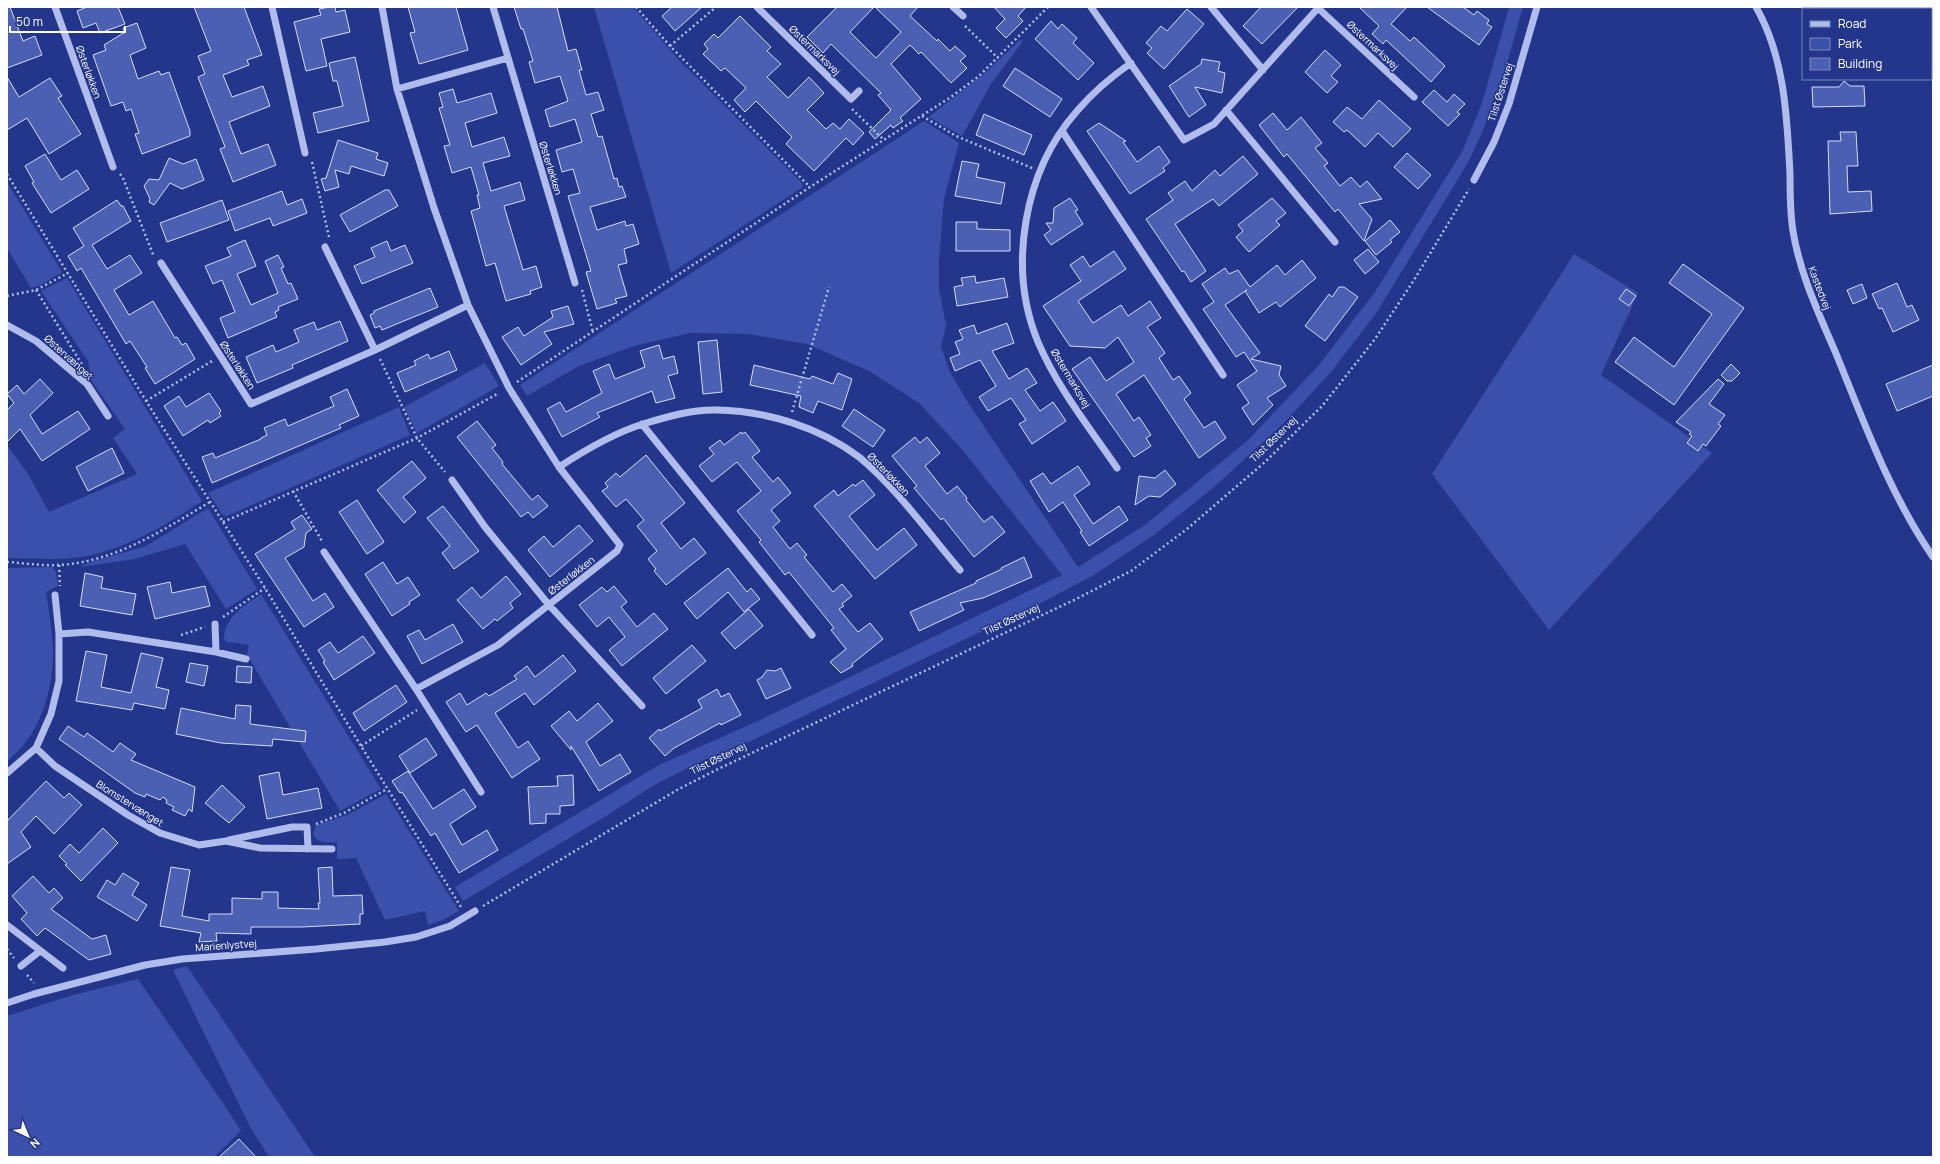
<svg xmlns="http://www.w3.org/2000/svg" width="1940" height="1164" viewBox="0 0 1940 1164" font-family="Manrope,sans-serif">
<rect width="100%" height="100%" fill="#23368b"/>
<path fill="#3a50aa" d="M594 7H633L678 59 802 183 803 187 671 273Z
M1509 7H1523L1507 63 1483 130 1469 161 1377 312 1331 372 1285 422 1213 488 1154 535 1094 575 1039 604 753 740 706 759 656 784 603 818 463 901 455 887 659 765 760 720 1062 575 960 447 919 403 869 371 807 344 748 334 690 333 634 346 579 366 527 396 520 385 924 121 959 143 944 199 939 261V289L946 325 941 347 950 372 967 401 1078 567 1145 525 1248 440 1319 365 1375 292 1463 150 1482 103Z
M1020 40 1023 41 991 84 962 136 929 117 987 71Z
M7 182 62 272 41 285 31 288 7 248Z
M1574 254 1638 293 1601 375 1712 453 1549 630 1432 474Z
M67 278 202 501C164 526 132 546 87 556 61 561 33 558 7 558V445L28 474 49 512 137 474 113 438 125 429 91 380 88 361 41 291Z
M485 363 499 386 417 433 404 407Z
M399 407 410 435 227 516 223 515 208 493Z
M208 508 257 589 226 609 185 544 135 559 80 567 88 563 146 546Z
M52 567 56 572 58 586 46 592C49 613 53 634 53 655 53 693 38 738 7 761V568Z
M261 594 381 789 340 811 247 655 249 645 227 642 224 639C225 615 244 607 261 594Z
M386 794 459 911 443 920 428 925 425 911 385 920 356 858 337 859V842C328 842 318 844 313 835L316 825 347 815Z
M187 966 315 1157H269L250 1127 173 970Z
M138 979 225 1106 241 1131 214 1157H7V1016L73 995Z"/>
<path fill="#4b60b2" stroke="#d5dcf8" d="M7 7H10L23 41 35 36 42 55 7 68Z
M87 7H118L125 24 100 33 96 23 83 28 77 11Z
M194 7H244L262 55 247 60 249 65 223 75 232 97 263 86 270 106 229 122 241 154 268 144 276 165 233 182 220 149 225 147 198 77 205 74 198 56 211 51Z
M330 7H335L336 12 345 10 350 32 321 39 327 66 306 71 294 22 321 15 319 9Z
M408 7H456L468 50 419 64 410 33 415 32Z
M514 7H557L568 51 576 49 582 70H579L586 95 598 92 604 110 591 114 598 137 602 136 614 179 617 178 619 187 622 186 626 197 590 207 597 230 625 221 626 226 633 224 639 244 624 249 627 263 618 265 627 296 615 299 617 303 597 309 586 272 591 271 568 196 580 193 573 169 562 172 556 150 582 142 575 119 550 127 545 110 568 101 560 76 535 83 529 62 533 61 523 29H521Z
M672 7H702L675 31 662 16Z
M837 7H874L850 32 876 58 901 32 875 7H918L910 16 937 41 938 39 950 51 955 46 966 56 960 61 967 68 951 83 921 52 919 54 910 45 891 64 921 99 900 118 903 121 893 128 891 125 875 139 869 132 891 110 878 95 881 93 831 44 823 53 807 37Z
M994 7H1026L1018 16 1023 21 1006 38 996 28 1005 19Z
M1261 7H1298L1262 44 1243 26Z
M1359 7H1407L1391 24 1410 41 1414 37 1445 66 1431 82 1386 40 1383 44 1372 34 1379 26Z
M1427 7H1463L1474 15 1477 11 1489 20 1487 24 1492 27 1479 45Z
M1187 9 1204 24 1164 69 1147 53 1152 48 1146 43 1161 26 1167 31Z
M740 16 771 47 767 51 781 64 767 77 788 98 809 77 824 93 807 110 826 129 833 123 840 129 849 119 864 133 853 145 846 138 814 171 786 144 792 137 756 101 745 112 734 100 746 88 725 68 721 71 703 54 708 49 704 44 714 34 718 38Z
M1051 21 1058 29 1062 24 1077 38 1073 43 1094 63 1078 80 1035 39Z
M137 23 146 48 130 55 138 79 159 71 161 75 169 72 190 131V136L142 154 135 134 139 133 131 109 126 111 123 102 111 106 93 55 106 50 104 45 125 32 123 28Z
M1325 50 1341 65 1331 76 1338 82 1327 93 1305 72Z
M355 57 369 121 318 133 313 113 343 106 337 81H333L329 63Z
M1202 59 1220 62 1218 71 1225 73 1222 93 1195 87 1206 105 1189 117 1169 86 1201 64Z
M1015 68 1062 99 1050 117 1003 86Z
M7 77 19 97 50 78 62 96 58 98 81 134 49 154 27 118 7 130Z
M1844 81 1850 86H1864L1865 106 1813 107 1812 87H1839Z
M453 89 457 103 491 93 497 113 465 123 472 147 504 137 510 156 483 163 491 191 520 182 525 200 504 206 523 270 536 266 542 287 530 291 531 294 506 301 495 263 486 266 471 211 480 208 477 195H479L471 167 452 173 444 146 450 145 439 108 443 107 439 93Z
M1434 90 1447 102 1454 94 1465 104 1457 112 1460 114 1448 126 1422 102Z
M1379 100 1411 129 1393 147 1378 133 1365 147 1347 130 1344 132 1333 122 1347 107 1362 119Z
M1273 113 1287 130 1301 117 1322 143 1315 148 1328 163 1324 166 1340 186 1351 177 1360 187 1367 181 1382 199 1359 204 1372 219 1364 241 1338 209 1335 212 1287 154 1284 157 1259 125Z
M984 114 1032 135 1024 155 976 135Z
M1099 123 1126 141 1123 142 1137 162 1159 146 1170 162 1163 168 1165 171 1130 194 1087 131Z
M1840 132H1856L1858 166H1847L1848 192 1871 191 1872 211 1830 214 1828 141H1841Z
M338 140 378 153 376 159 388 163 384 176 351 166 349 174 335 170 339 187 325 191 321 179 326 178Z
M1407 153 1431 175 1418 189 1394 167Z
M45 154 61 180 77 170 89 189 51 213 32 183 34 182 25 166Z
M1243 156 1258 174 1219 206 1213 199 1175 224 1206 271 1191 282 1184 271 1182 272 1146 219 1173 200 1168 193 1185 181 1192 191 1215 170 1220 176Z
M169 158 183 164 196 159 204 180 182 189 170 183 154 205 149 202 150 199 144 186 149 179 159 180Z
M962 161 979 164 976 177 1005 183 1001 204 955 196Z
M385 190H389L398 206 350 232 340 215Z
M282 191 287 205 302 199 307 213 273 226 270 218 235 231 228 211Z
M1070 198 1078 210 1075 211 1083 224 1051 245 1044 235 1051 230 1046 223H1053L1054 208Z
M1272 198 1286 213 1276 221 1280 225 1249 252 1236 237 1243 231 1238 225Z
M117 200 121 206H123L131 221 92 245 107 269 130 255 142 273 114 290 129 315 153 301 175 338 177 337 182 345 186 343 195 359 155 384 145 368 147 367 130 341 126 344 81 268 77 271 68 256 84 246 73 228Z
M222 200 229 220 167 242 160 223Z
M1390 220 1400 232 1390 240 1392 242 1376 255 1365 241Z
M956 222H977V229L1010 230V251H956Z
M245 240 256 266 237 274 251 305 278 293 265 261 278 255 284 267 281 268 288 284 291 283 298 299 278 307 279 310 275 312 277 317 228 338 220 318 235 312 222 280 213 284 205 266 231 256 227 248Z
M387 241 391 251 405 245 413 263 362 284 354 266 375 257 371 248Z
M1368 249 1379 262 1365 274 1354 260Z
M1114 251 1126 269 1078 301 1093 323 1121 305 1128 316 1150 301 1161 318 1147 327 1165 353 1159 358 1173 380 1179 376 1191 393 1184 399 1204 428 1215 421 1226 438 1199 458 1144 375 1116 394 1134 421 1139 417 1151 435 1146 438 1151 446 1134 457 1072 369 1090 357 1106 381 1134 362 1118 337 1105 348 1070 346 1043 306 1081 281 1070 265 1083 256 1090 267Z
M1302 260 1316 278 1280 307 1276 302 1259 313 1245 291 1247 290 1225 305 1260 353 1251 359 1281 366 1279 375 1286 386 1267 398 1273 405 1253 425 1242 408 1249 403 1237 385 1257 371 1244 352 1236 357 1203 309 1214 302 1202 284 1225 268 1229 274 1238 270 1250 287 1277 265 1285 275Z
M1683 264 1744 308 1674 405 1615 362 1634 337 1674 367 1712 314 1669 283Z
M975 276 976 283 1004 278 1008 297 957 306 954 287 963 285 961 278Z
M1897 283 1907 307 1912 305 1919 320 1893 332 1882 308 1879 309 1872 294Z
M1862 284 1867 298 1853 304 1847 290Z
M1339 287H1344L1358 297 1325 341 1305 326 1329 294 1332 297Z
M430 288 438 307 382 330 380 326 375 328 370 315 374 313V311Z
M1626 289 1636 296 1629 306 1619 299Z
M568 306 574 324 544 332 552 344 521 365 502 337 518 327 524 336 553 317 551 311Z
M340 321 348 341 292 365 293 368 257 383 246 357 273 345 276 352 299 342 294 330 314 322 317 330Z
M1007 323 1014 343 992 351 1009 379 1027 368 1037 383 1025 390 1040 411 1053 402 1066 421 1032 444 1019 424 1026 420 1011 398 988 411 979 397 996 386 980 360 955 371 950 358 960 354 955 342 963 339 959 330 974 325 977 334Z
M717 340 722 392 703 394 698 342Z
M659 345 663 359 674 356 678 373 668 376 675 398 656 403 652 391 597 413 600 417 562 437 547 409 560 402 566 412 602 393 593 371 609 364 615 379 645 367 640 351Z
M449 351 457 370 405 392 397 373 416 365 414 361 428 354 430 359Z
M1731 364 1740 373 1732 381H1727L1721 375Z
M754 365 810 379 812 376 833 384 838 373 852 379 842 410 818 401 813 413 799 407 801 396 750 385Z
M1933 365V396L1897 411 1886 384Z
M40 379 53 393 30 415 42 434 78 411 90 429 42 461 20 429 7 442V410L14 403 7 394 17 385 24 394Z
M1718 379 1724 384 1709 404 1725 415 1718 424 1721 426 1706 446 1703 444 1698 451 1687 443 1692 436 1689 434 1691 432 1676 422Z
M347 389 359 416 339 425 341 428 212 483 202 457 213 453 215 458 261 439V438L267 435 264 428 285 419 288 426 334 406 330 397Z
M209 393 221 411 219 413 221 416 210 423 208 420 183 436 164 406 179 396 186 407Z
M854 409 885 430 873 447 842 426Z
M477 421 496 445 492 448 503 462 502 464 532 500 538 495 548 506 533 518 528 512 521 517 457 437Z
M741 432 742 434 745 432 760 451 752 457 773 482 778 477 791 493 771 510 780 521 773 527 790 549 797 543 807 555 804 557 833 592 842 584 852 596 842 604 844 606 839 609 858 632 870 623 883 639 852 664 853 666 841 673 830 662 846 649 831 630 834 628 789 572 785 575 759 542 761 540 737 511 761 491 737 462 712 482 699 466 714 454 709 448 720 440 724 445Z
M915 437 920 443 927 437 940 453 925 466 947 494 957 486 967 498 966 500 984 522 992 516 1005 532 974 557 943 518 941 520 914 488 917 486 892 456Z
M112 448 124 473 88 491 76 467Z
M646 455 685 503 661 523 681 549 694 538 706 553 666 585 654 571 656 569 648 559 657 551 637 526 644 520 626 499 616 507 602 491 608 487 605 483 616 473 620 477Z
M412 461 426 478 403 497 416 512 404 523 377 490Z
M1078 466 1090 484 1074 495 1093 524 1119 506 1128 520 1089 546 1080 532 1082 531 1063 502 1049 512 1030 481 1043 473 1051 484Z
M1165 470 1176 484 1160 497 1149 496 1135 505 1139 476 1155 478Z
M863 480 875 495 849 516 877 550 904 528 917 545 875 579 814 506 834 490 838 496 853 484 855 486Z
M357 500 384 542 367 554 339 512Z
M443 506 479 551 454 569 442 553 450 546 427 518Z
M302 515 312 529 306 533 304 547 285 558 313 601 325 593 334 607 304 627 255 554 295 529 291 522Z
M579 525 593 541 550 577 528 550 544 536 553 547Z
M1024 557 1032 577 983 598 960 603 964 610 919 631 910 612 976 583V581L1002 569 1001 568Z
M383 562 397 584 408 577 420 595 409 602 410 604 392 616 365 574Z
M728 568 747 592 751 588 760 599 744 612 728 592 697 619 684 603Z
M85 573 103 577 101 588 136 594 132 615 80 606Z
M506 576 521 594 510 603 513 608 497 621 495 619 483 629 457 600 472 587 481 598Z
M170 582 172 593 205 586 210 606 155 619 147 587Z
M614 586 627 602 621 607 637 627 654 613 668 629 622 666 609 650 625 637 609 617 597 627 579 605 602 587 607 592Z
M749 609 763 626 735 649 721 633Z
M453 624 463 642 422 664 407 636 419 630 425 640Z
M363 636 375 653 334 680 323 662 325 661 318 650 330 642 338 653Z
M692 645 706 661 666 694 653 678Z
M86 651 107 655 101 687 131 693 141 653 163 658 156 687 169 690 165 709 134 703 132 710 76 701Z
M563 655 576 671 534 705 525 693 495 713 518 748 528 741 540 759 512 778 477 725 466 732 446 702 460 693 467 705 486 693 489 696 517 679 514 676 527 666 535 677Z
M190 663 208 666 204 686 186 682Z
M237 666 252 667 251 683 236 682Z
M781 668 791 688 766 699 757 680 762 677 767 670 775 671Z
M396 685 407 702 364 731 353 713Z
M717 689 721 697 729 693 741 715 721 725 720 723 674 748 665 756 649 738 659 729 660 731 702 708 698 700Z
M598 703 613 721 586 742 600 766 620 754 631 772 599 791 571 746V750L551 726 569 711 577 721Z
M236 705 251 706 250 724 306 731 305 742 273 739 272 746 221 743 176 734 181 708 235 719Z
M68 726 84 737 87 733 113 752 120 743 136 754 131 760 195 787 192 812 189 809 185 816 172 810 174 807 166 803 167 800 163 797 160 800 146 794 145 797 135 793 59 739Z
M426 738 437 755 410 773 399 756Z
M408 771 433 809 464 789 476 807 450 824 462 845 487 830 498 850 459 873 435 833 431 836 402 792 400 793 392 781Z
M279 772 283 795 318 788 322 808 267 819 259 776Z
M573 775 574 805 560 806V814H546V823L530 824 528 787 558 786 557 776Z
M46 781 64 798 69 793 82 805 54 834 36 816 21 832 31 847 7 864V821Z
M222 785 245 807 229 823 205 803Z
M103 828 118 843 81 881 65 865 67 864 59 856 70 844 79 853Z
M171 867 190 870 182 916 209 921V914H232V898L262 899V892H278V908L319 909 318 903H320L318 868 332 867 333 896 362 895 363 914H360V924L302 927H251V934L216 933 217 941 199 942 201 933 160 926Z
M123 873 139 883 132 895 147 905 137 921 97 897 107 880 115 885Z
M33 876 49 893 54 888 63 898 51 909 92 939 106 935 111 954 89 960 45 928 37 936 21 919 27 913 12 896Z
M239 1139 256 1157H219Z"/>
<g fill="none" stroke-linecap="round" stroke-linejoin="round">
<path stroke="#b0bceb" stroke-width="2.5" stroke-dasharray="2 3" stroke-linecap="butt" d="M636 7 670 46 810 187
M965 26 998 58
M670 46 716 7
M852 109 884 140
M922 116 956 136 1032 168
M312 162 329 237
M7 174 146 401 265 588 361 746 461 907
M120 174 123 178 154 257
M36 290 83 366
M582 290 593 332
M7 296 36 290 68 273
M380 359 417 438 445 472
M517 382 810 187 951 97 979 76 1048 7
M146 401 212 361
M792 412 829 287
M293 491 323 543
M223 522 417 438 499 393
M7 562C24 563 42 566 59 565 115 562 163 530 210 502
M59 565 60 586
M223 617 265 588
M181 635 205 627
M361 746 417 710
M316 824 344 813 387 789
M483 906 677 790 714 771 1074 600 1131 571 1187 529 1265 462 1323 405 1375 339 1414 280 1469 189
M7 949 14 958
M27 975 34 983"/>
<path stroke="#b0bceb" stroke-width="7" d="M55 7 113 167
M272 7 305 153
M382 7 397 89 434 208 468 305 509 388 559 467 620 545 617 551 498 645 416 689
M493 7 575 283
M757 7 851 99 859 91
M953 7 963 16
M1091 7 1184 140 1214 124 1319 7
M1211 7 1263 70
M1756 7C1785 58 1787 117 1790 174 1790 193 1790 213 1793 231 1800 275 1820 316 1837 356 1865 425 1891 496 1933 557
M1318 8 1414 97
M397 89 508 58
M1226 110 1335 242
M1062 131 1223 375
M1474 180 1494 142 1509 104 1537 7
M325 247 375 350
M161 263 251 404 375 350 468 305
M7 325 36 341 87 384 108 416
M642 424 812 635
M559 467C585 450 614 433 643 424 666 417 693 409 717 410 767 411 819 427 859 457 895 486 930 535 960 570
M1117 468C1089 427 1057 387 1038 342 1007 267 1024 171 1077 111 1093 92 1111 77 1131 63
M452 480 485 527 549 605 642 706
M324 552 416 689 481 792
M215 624 216 652
M59 634 88 632 216 652 246 659
M36 748 55 766 128 815 160 833 199 845 226 841 260 848 332 849
M7 773 36 748 51 714 59 681V634L55 595
M229 840 292 827H307L308 849
M7 925 63 968
M21 966 40 951
M7 1003 34 994 145 965 182 959 316 949 385 942 416 937 450 926 475 911"/>
</g>
<g text-anchor="middle" stroke-width="3" stroke-linejoin="round" paint-order="stroke">
<g font-size="10" fill="#fff" stroke="#23368b">
<text transform="translate(1373 45) rotate(43)" y="4">Østermarksvej</text>
<text transform="translate(815 50) rotate(44)" y="4">Østermarksvej</text>
<text transform="translate(89 72) rotate(70)" y="4">Østerløkken</text>
<text transform="translate(1500 92) rotate(-72)" y="4">Tilst Østervej</text>
<text transform="translate(551 168) rotate(73)" y="4">Østerløkken</text>
<text transform="translate(1820 288) rotate(69)" y="4">Kastedvej</text>
<text transform="translate(69 357) rotate(42)" y="4">Østervænget</text>
<text transform="translate(238 365) rotate(57)" y="4">Østerløkken</text>
<text transform="translate(1071 378) rotate(59)" y="4">Østermarksvej</text>
<text transform="translate(1273 439) rotate(-44)" y="4">Tilst Østervej</text>
<text transform="translate(889 474) rotate(46)" y="4">Østerløkken</text>
<text transform="translate(571 575) rotate(-38)" y="4">Østerløkken</text>
<text transform="translate(1011 619) rotate(-25)" y="4">Tilst Østervej</text>
<text transform="translate(718 758) rotate(-26)" y="4">Tilst Østervej</text>
<text transform="translate(130 803) rotate(32)" y="4">Blomstervænget</text>
<text transform="translate(226 945) rotate(-4)" y="4">Marienlystvej</text>
</g>
</g>
<rect width="1940" height="1164" fill="none" stroke="#ffffff" stroke-width="16"/>
<rect x="1802" y="8" width="130" height="72" fill="#23368b" stroke="#7b86b9"/>
<rect x="1810" y="21" width="20" height="6" fill="#b0bceb" stroke="#7b86b9"/>
<text x="1838" y="28" font-size="12" fill="#ffffff">Road</text>
<rect x="1810" y="38" width="20" height="12" fill="#3a50aa" stroke="#7b86b9"/>
<text x="1838" y="48" font-size="12" fill="#ffffff">Park</text>
<rect x="1810" y="58" width="20" height="12" fill="#4b60b2" stroke="#7b86b9"/>
<text x="1838" y="68" font-size="12" fill="#ffffff">Building</text>
<g transform="translate(28 1136) rotate(136)" stroke="#23368b" stroke-width="3" paint-order="stroke">
<path d="M0-3L7 15L0 10L-7 15Z" fill="#ffffff"/>
<text y="-6" font-size="11" font-weight="bold" text-anchor="middle" fill="#ffffff">N</text>
</g>
<path d="M10 26v6h115v-6" fill="none" stroke="#ffffff" stroke-width="2"/>
<text x="16" y="26" font-size="12" fill="#ffffff" stroke="#23368b" stroke-width="3" paint-order="stroke">50 m</text>
</svg>
